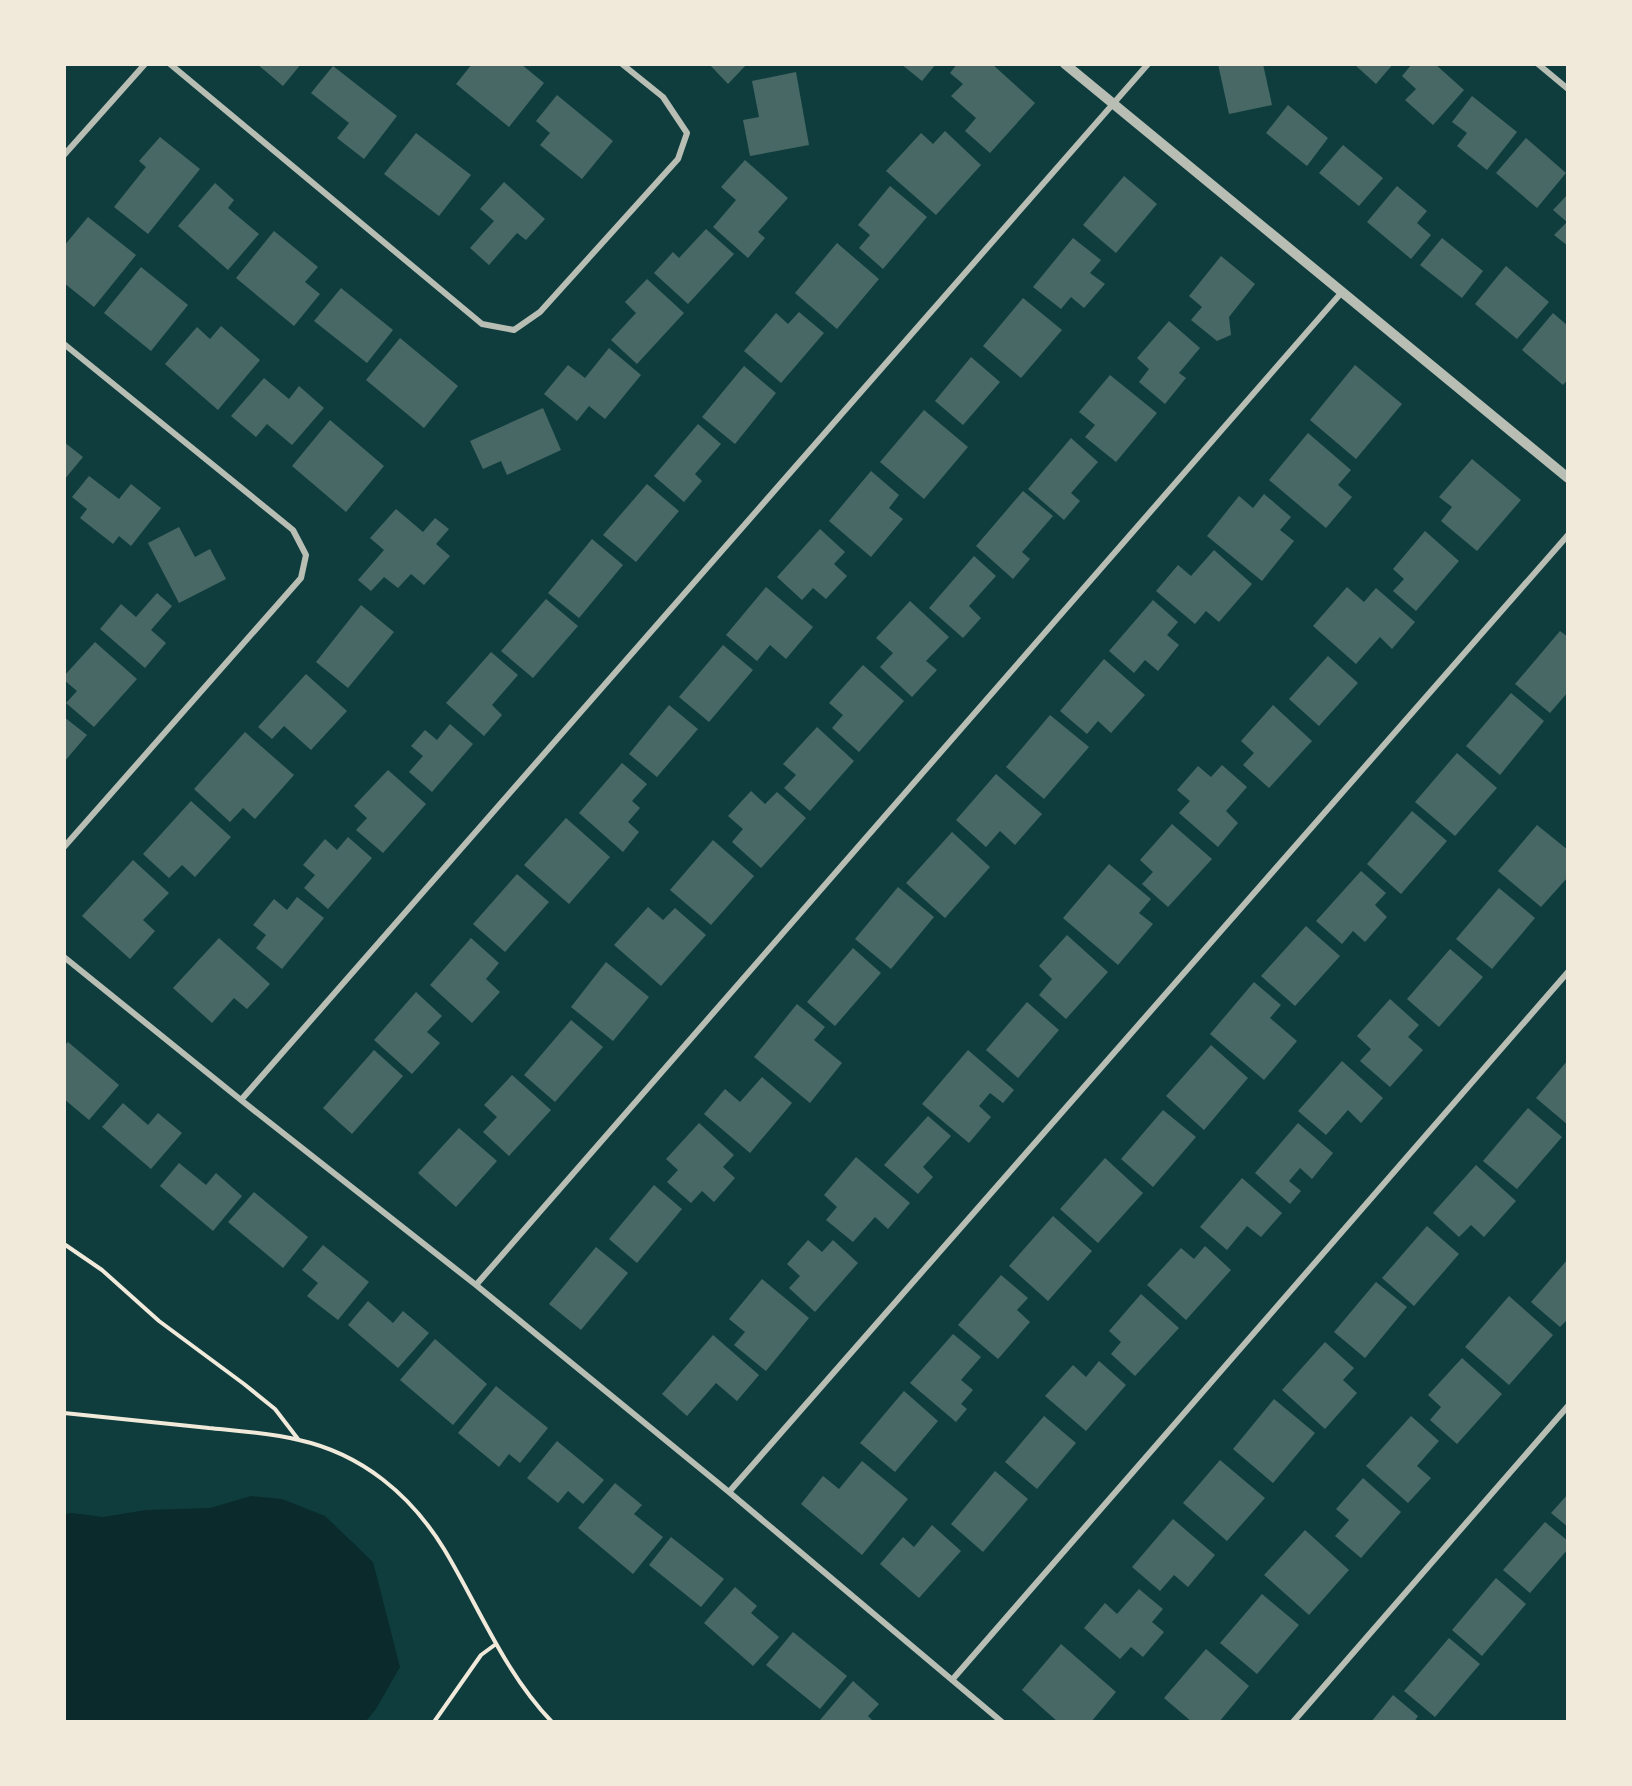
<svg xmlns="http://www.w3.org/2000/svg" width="1632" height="1786" viewBox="0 0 1632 1786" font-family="'PT Sans',sans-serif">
<rect width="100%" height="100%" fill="#0f3d3e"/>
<path fill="#0a2a2b" d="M251 1496 282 1499 325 1516 373 1562 400 1667 376 1709 366 1721H65V1514L72 1513 103 1517 146 1510 210 1508Z"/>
<path fill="#486865" d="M257 64H301L283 86Z
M472 64H521L544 83 509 127 456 84Z
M709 64H747L728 84Z
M901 64H936L922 81Z
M957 64H992L1035 103 990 153 965 131 976 118 951 96 963 84 950 73Z
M1218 64H1263L1272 105 1229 114Z
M1354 64H1393L1376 84Z
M1412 64H1435L1464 90 1433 125 1405 100 1416 89 1402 76Z
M333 66 397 116 364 159 337 138 349 123 311 93Z
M796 72 809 145 750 156 743 120 759 117 752 81Z
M557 95 613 141 582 179 540 145 550 133 536 121Z
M1472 96 1517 132 1487 170 1457 146 1467 133 1452 122Z
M1288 105 1328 138 1307 166 1266 133Z
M945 131 981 165 936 215 886 171 921 133 933 144Z
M416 133 471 175 439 216 384 174Z
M160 137 200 169 148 234 114 207 146 167 139 161Z
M1526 138 1566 173 1537 208 1496 173Z
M1343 145 1383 178 1359 206 1319 173Z
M745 160 788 198 758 232 765 238 748 258 713 227 736 200 721 187Z
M1124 176 1157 204 1116 253 1083 225Z
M504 182 545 219 526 240 517 233 489 265 470 248 494 221 480 209Z
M215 183 234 200 228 208 259 234 228 270 178 226Z
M890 186 927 217 883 269 859 248 870 235 858 225Z
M1397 186 1427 211 1417 223 1431 235 1411 259 1367 222Z
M1568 194V246L1554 235 1567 222 1553 210Z
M88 217 136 255 94 307 64 283V246Z
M706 229 734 254 688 304 654 273 673 252 679 258Z
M274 231 318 267 305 282 320 294 294 326 236 278Z
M1073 238 1101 260 1090 273 1105 284 1084 308 1071 297 1061 309 1033 287Z
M1442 238 1483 271 1462 298 1420 265Z
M837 243 879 279 837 329 795 293Z
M1221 256 1255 284 1229 317 1231 335 1217 341 1191 320 1202 307 1189 296Z
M1506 266 1549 302 1517 339 1475 304Z
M141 267 188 305 151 351 104 313Z
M647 279 684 313 637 364 611 340 636 313 625 302Z
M341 288 393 330 367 363 314 321Z
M1023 298 1062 330 1021 378 983 346Z
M799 312 824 333 781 383 744 351 776 313 788 324Z
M1553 313 1568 326V379L1563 385 1522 350Z
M1169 321 1200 348 1179 373 1186 378 1165 404 1139 382 1149 369 1137 358Z
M221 326 260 360 218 410 165 364 197 327 210 339Z
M400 338 458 386 424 428 366 380Z
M609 348 641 375 605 419 589 406 577 421 544 394 568 365 585 378Z
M971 357 1000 382 963 425 935 401Z
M1355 365 1402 404 1356 459 1310 420Z
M744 366 776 393 735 444 702 417Z
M1110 375 1157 413 1116 462 1085 437 1095 425 1079 412Z
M264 378 289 399 299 386 324 408 292 445 267 424 256 437 231 416Z
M543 408 561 450 507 475 501 461 483 469 470 441Z
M924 410 968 447 924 499 880 462Z
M330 420 384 466 346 512 292 466Z
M698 424 721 444 695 474 702 481 684 502 654 476Z
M1308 433 1351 470 1338 485 1352 497 1326 528 1269 480Z
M1071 438 1098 462 1071 493 1080 501 1064 520 1028 489Z
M64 442 83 457 64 480Z
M1472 459 1521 500 1477 551 1441 521 1452 507 1439 497Z
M871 471 899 495 889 508 903 519 871 557 829 521Z
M89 476 119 499 131 484 161 508 131 546 119 536 113 544 80 518 87 509 72 497Z
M647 484 679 511 636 562 603 535Z
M1023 491 1053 516 1022 552 1030 559 1013 579 976 546Z
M1264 494 1291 517 1280 530 1294 541 1262 581 1207 536 1239 496 1253 508Z
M396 509 423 532 435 518 449 529 436 544 450 556 424 585 411 574 398 588 384 577 371 591 358 580 384 550 370 538Z
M179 527 195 557 210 549 226 579 179 603 148 543Z
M820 529 845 552 834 564 847 576 826 599 813 588 802 600 777 577Z
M1425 531 1459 561 1416 611 1393 591 1404 579 1393 569Z
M592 539 623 565 579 618 548 593Z
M1214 550 1252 584 1219 622 1206 611 1195 624 1156 591 1178 565 1191 576Z
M974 556 996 576 969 606 981 618 963 638 929 608Z
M766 587 813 627 786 659 770 645 757 661 726 635Z
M1347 587 1364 602 1376 588 1415 622 1392 649 1380 637 1356 664 1313 626Z
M157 593 172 606 151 630 166 643 145 668 100 629 121 604 136 617Z
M546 599 578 626 533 678 501 651Z
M1153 600 1178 622 1167 635 1179 645 1158 671 1145 660 1134 673 1109 651Z
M910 601 949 637 926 661 937 670 912 697 880 667 893 653 876 638Z
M361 605 394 632 348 688 316 662Z
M1560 631 1568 637V692L1550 713 1515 684Z
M95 642 137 679 94 727 66 703 77 691 64 680V676Z
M723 645 753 670 709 722 679 697Z
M491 652 518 675 492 705 502 715 484 736 446 703Z
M1328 656 1358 683 1319 726 1289 699Z
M1104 659 1145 695 1111 733 1098 721 1087 734 1060 711Z
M863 665 904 701 859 752 832 728 843 715 829 703Z
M306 674 347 711 311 750 284 726 272 739 258 727Z
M1511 693 1544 721 1500 775 1466 746Z
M669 705 698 729 657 777 629 754Z
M1273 705 1312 741 1269 788 1243 765 1254 753 1241 741Z
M1050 715 1089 747 1044 799 1006 767Z
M64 717 87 735 64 762Z
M450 724 473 744 432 792 409 772 423 756 411 746 425 730 437 740Z
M817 727 854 761 810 811 784 788 796 775 783 764Z
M245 732 294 775 255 819 243 808 230 822 194 789Z
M1457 753 1497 788 1455 836 1415 802Z
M622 763 647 784 632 801 640 808 628 822 639 832 623 852 579 813Z
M1222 765 1247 787 1226 811 1238 823 1218 847 1179 813 1190 801 1177 790 1198 766 1211 777Z
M388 770 426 804 383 853 356 830 367 818 354 806Z
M996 774 1042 814 1015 845 1000 831 986 847 956 820Z
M751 791 765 804 777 792 806 818 761 868 732 842 743 829 728 816Z
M191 801 231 837 195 877 182 865 169 878 143 854Z
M1412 811 1447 841 1401 894 1367 864Z
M566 818 610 857 569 904 524 865Z
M1172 824 1212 859 1168 907 1142 884 1153 872 1140 860Z
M1537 825 1568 850V877L1541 907 1498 871Z
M952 832 990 867 945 918 906 883Z
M348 837 372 858 328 909 304 888 315 875 303 865 325 839 337 850Z
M713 840 754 876 711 925 670 890Z
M133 860 169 893 143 920 155 931 130 959 82 916Z
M1109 864 1151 899 1139 913 1153 924 1118 965 1063 918Z
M1361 871 1386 893 1375 905 1387 917 1365 942 1353 931 1342 944 1316 921Z
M517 874 549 902 505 952 473 924Z
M898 887 934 917 891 969 855 939Z
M1499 888 1535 918 1492 969 1456 939Z
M297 897 324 918 282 969 256 948 266 935 253 925 274 899 287 910Z
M648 907 663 920 675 908 706 935 661 986 614 945Z
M1306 926 1340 956 1295 1006 1261 976Z
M1067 935 1108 972 1066 1019 1039 995 1052 979 1039 966Z
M219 938 270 984 247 1009 234 998 212 1023 173 988Z
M471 938 499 963 486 979 500 992 472 1023 430 985Z
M853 948 881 973 835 1026 807 1002Z
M1450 949 1483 977 1439 1027 1407 999Z
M606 962 649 997 613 1041 571 1007Z
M1254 982 1281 1005 1270 1018 1297 1041 1264 1080 1210 1034Z
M416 992 442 1016 427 1032 440 1043 412 1074 374 1040Z
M1390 999 1419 1025 1408 1037 1423 1050 1390 1087 1360 1061 1371 1049 1357 1036Z
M1027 1002 1059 1030 1018 1078 986 1050Z
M797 1004 825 1027 814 1040 842 1063 810 1103 754 1057Z
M571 1020 603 1047 555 1102 524 1075Z
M68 1042 119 1085 89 1120 64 1099V1046Z
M1211 1045 1248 1078 1204 1130 1166 1096Z
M374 1050 403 1076 352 1134 323 1108Z
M968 1050 1014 1090 1003 1103 990 1093 979 1106 991 1117 969 1143 922 1104Z
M1568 1060V1125L1536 1098Z
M1342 1061 1383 1098 1361 1123 1348 1110 1326 1135 1298 1111Z
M512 1075 551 1110 509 1156 483 1132 497 1117 484 1105Z
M762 1077 792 1103 750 1153 704 1114 725 1089 740 1102Z
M123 1103 148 1125 158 1113 182 1133 151 1169 102 1127Z
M1528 1108 1562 1137 1517 1189 1483 1161Z
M1163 1110 1196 1137 1153 1187 1121 1159Z
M928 1116 951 1136 923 1167 933 1177 918 1194 884 1165Z
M699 1123 734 1155 723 1167 735 1178 714 1202 702 1191 691 1203 667 1182 678 1170 666 1159Z
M1298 1123 1333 1153 1312 1179 1300 1168 1289 1181 1301 1191 1290 1204 1255 1173Z
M459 1128 497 1161 456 1207 418 1173Z
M856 1157 910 1203 888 1229 875 1217 853 1242 826 1220 837 1207 824 1195Z
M1105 1158 1143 1193 1098 1243 1060 1209Z
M179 1163 206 1185 216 1173 242 1196 213 1231 160 1186Z
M1476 1165 1516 1201 1484 1237 1471 1225 1459 1237 1433 1213Z
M1242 1178 1282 1213 1261 1237 1247 1226 1227 1250 1200 1227Z
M654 1185 682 1209 637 1263 609 1239Z
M254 1192 308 1237 283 1268 228 1222Z
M1053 1216 1092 1251 1048 1301 1009 1266Z
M1427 1226 1459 1254 1414 1306 1382 1278Z
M808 1240 822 1252 833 1240 858 1263 815 1312 789 1288 800 1276 787 1264Z
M323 1245 369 1282 338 1320 307 1296 318 1283 302 1270Z
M1205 1246 1231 1270 1186 1320 1147 1285 1181 1248 1194 1259Z
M596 1247 628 1273 581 1330 549 1304Z
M1568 1259V1319L1560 1327 1531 1302Z
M1001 1275 1028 1298 1017 1310 1030 1322 998 1359 958 1325Z
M762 1279 809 1318 766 1371 734 1345 745 1332 729 1319Z
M1376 1282 1407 1307 1365 1358 1334 1332Z
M1141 1294 1179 1328 1135 1376 1111 1354 1121 1342 1109 1331Z
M1509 1296 1553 1335 1509 1385 1465 1347Z
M368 1301 393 1323 403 1311 429 1333 398 1368 348 1325Z
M953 1334 981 1357 961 1380 973 1390 961 1404 967 1409 956 1422 910 1383Z
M713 1335 759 1375 737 1401 716 1383 687 1416 662 1394Z
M435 1339 487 1384 453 1425 400 1380Z
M1325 1342 1354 1368 1343 1380 1357 1393 1325 1429 1282 1390Z
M1462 1358 1502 1394 1457 1444 1430 1420 1441 1407 1428 1395Z
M1099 1361 1126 1385 1086 1431 1045 1396 1073 1365 1086 1377Z
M496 1386 548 1428 520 1463 509 1454 499 1467 458 1433Z
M904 1391 938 1421 895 1472 860 1443Z
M1274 1399 1315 1433 1273 1483 1233 1449Z
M1044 1416 1076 1443 1037 1489 1005 1462Z
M1411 1416 1439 1441 1417 1466 1431 1478 1408 1503 1366 1466Z
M557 1441 604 1480 583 1504 568 1491 558 1503 527 1478Z
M1220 1460 1265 1498 1227 1541 1183 1503Z
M862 1461 908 1499 862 1555 801 1504 823 1476 839 1489Z
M995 1471 1028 1499 983 1552 951 1524Z
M1363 1478 1401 1512 1361 1558 1335 1536 1349 1520 1336 1509Z
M615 1483 642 1505 634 1514 663 1537 633 1574 578 1528Z
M1568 1494V1527L1551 1513Z
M1173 1519 1215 1555 1188 1587 1174 1575 1160 1591 1132 1567Z
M1545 1522 1568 1541V1549L1530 1593 1503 1570Z
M932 1525 961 1551 919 1598 880 1564 903 1537 914 1547Z
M1305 1530 1349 1570 1309 1615 1264 1575Z
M671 1537 724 1579 701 1607 649 1565Z
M1496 1578 1526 1604 1482 1656 1452 1630Z
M735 1587 757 1606 751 1613 779 1637 753 1666 704 1623Z
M1139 1589 1163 1609 1152 1622 1164 1632 1143 1657 1131 1647 1120 1659 1084 1628 1105 1603 1117 1614Z
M1262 1594 1299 1625 1257 1674 1220 1643Z
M793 1632 847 1676 820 1709 766 1665Z
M1449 1638 1480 1664 1435 1717 1404 1691Z
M1061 1644 1116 1692 1091 1722H1058L1022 1690Z
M1206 1649 1249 1686 1219 1722H1192L1164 1698Z
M853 1681 879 1704 868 1716 874 1722H822L820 1720Z
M1393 1695 1418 1716 1414 1722H1371Z"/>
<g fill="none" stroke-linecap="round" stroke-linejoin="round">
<path stroke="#f1e9da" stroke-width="4" d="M64 1244 102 1270 159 1321 244 1384 275 1409 298 1439
M64 1413C113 1418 161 1423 209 1428 239 1431 270 1433 299 1440 362 1454 411 1495 444 1549 479 1607 504 1672 552 1722
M434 1722 481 1655 496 1644"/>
<path stroke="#b8beb3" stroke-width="6" d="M170 64 482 324 514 330 540 312 678 159 687 133 663 97 622 64
M1538 64 1568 89
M64 155 145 64
M64 344 293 530 306 555 301 578 64 847
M64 957 241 1100 476 1285 729 1492 1002 1722
M241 1100 1148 64
M476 1285 1342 292
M729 1492 1568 535
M952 1680 1568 972
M1293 1722 1568 1406"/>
<path stroke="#b8beb3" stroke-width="10" d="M1065 64 1568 478"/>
</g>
<rect width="1632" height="1786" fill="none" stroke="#f1e9da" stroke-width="132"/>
</svg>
